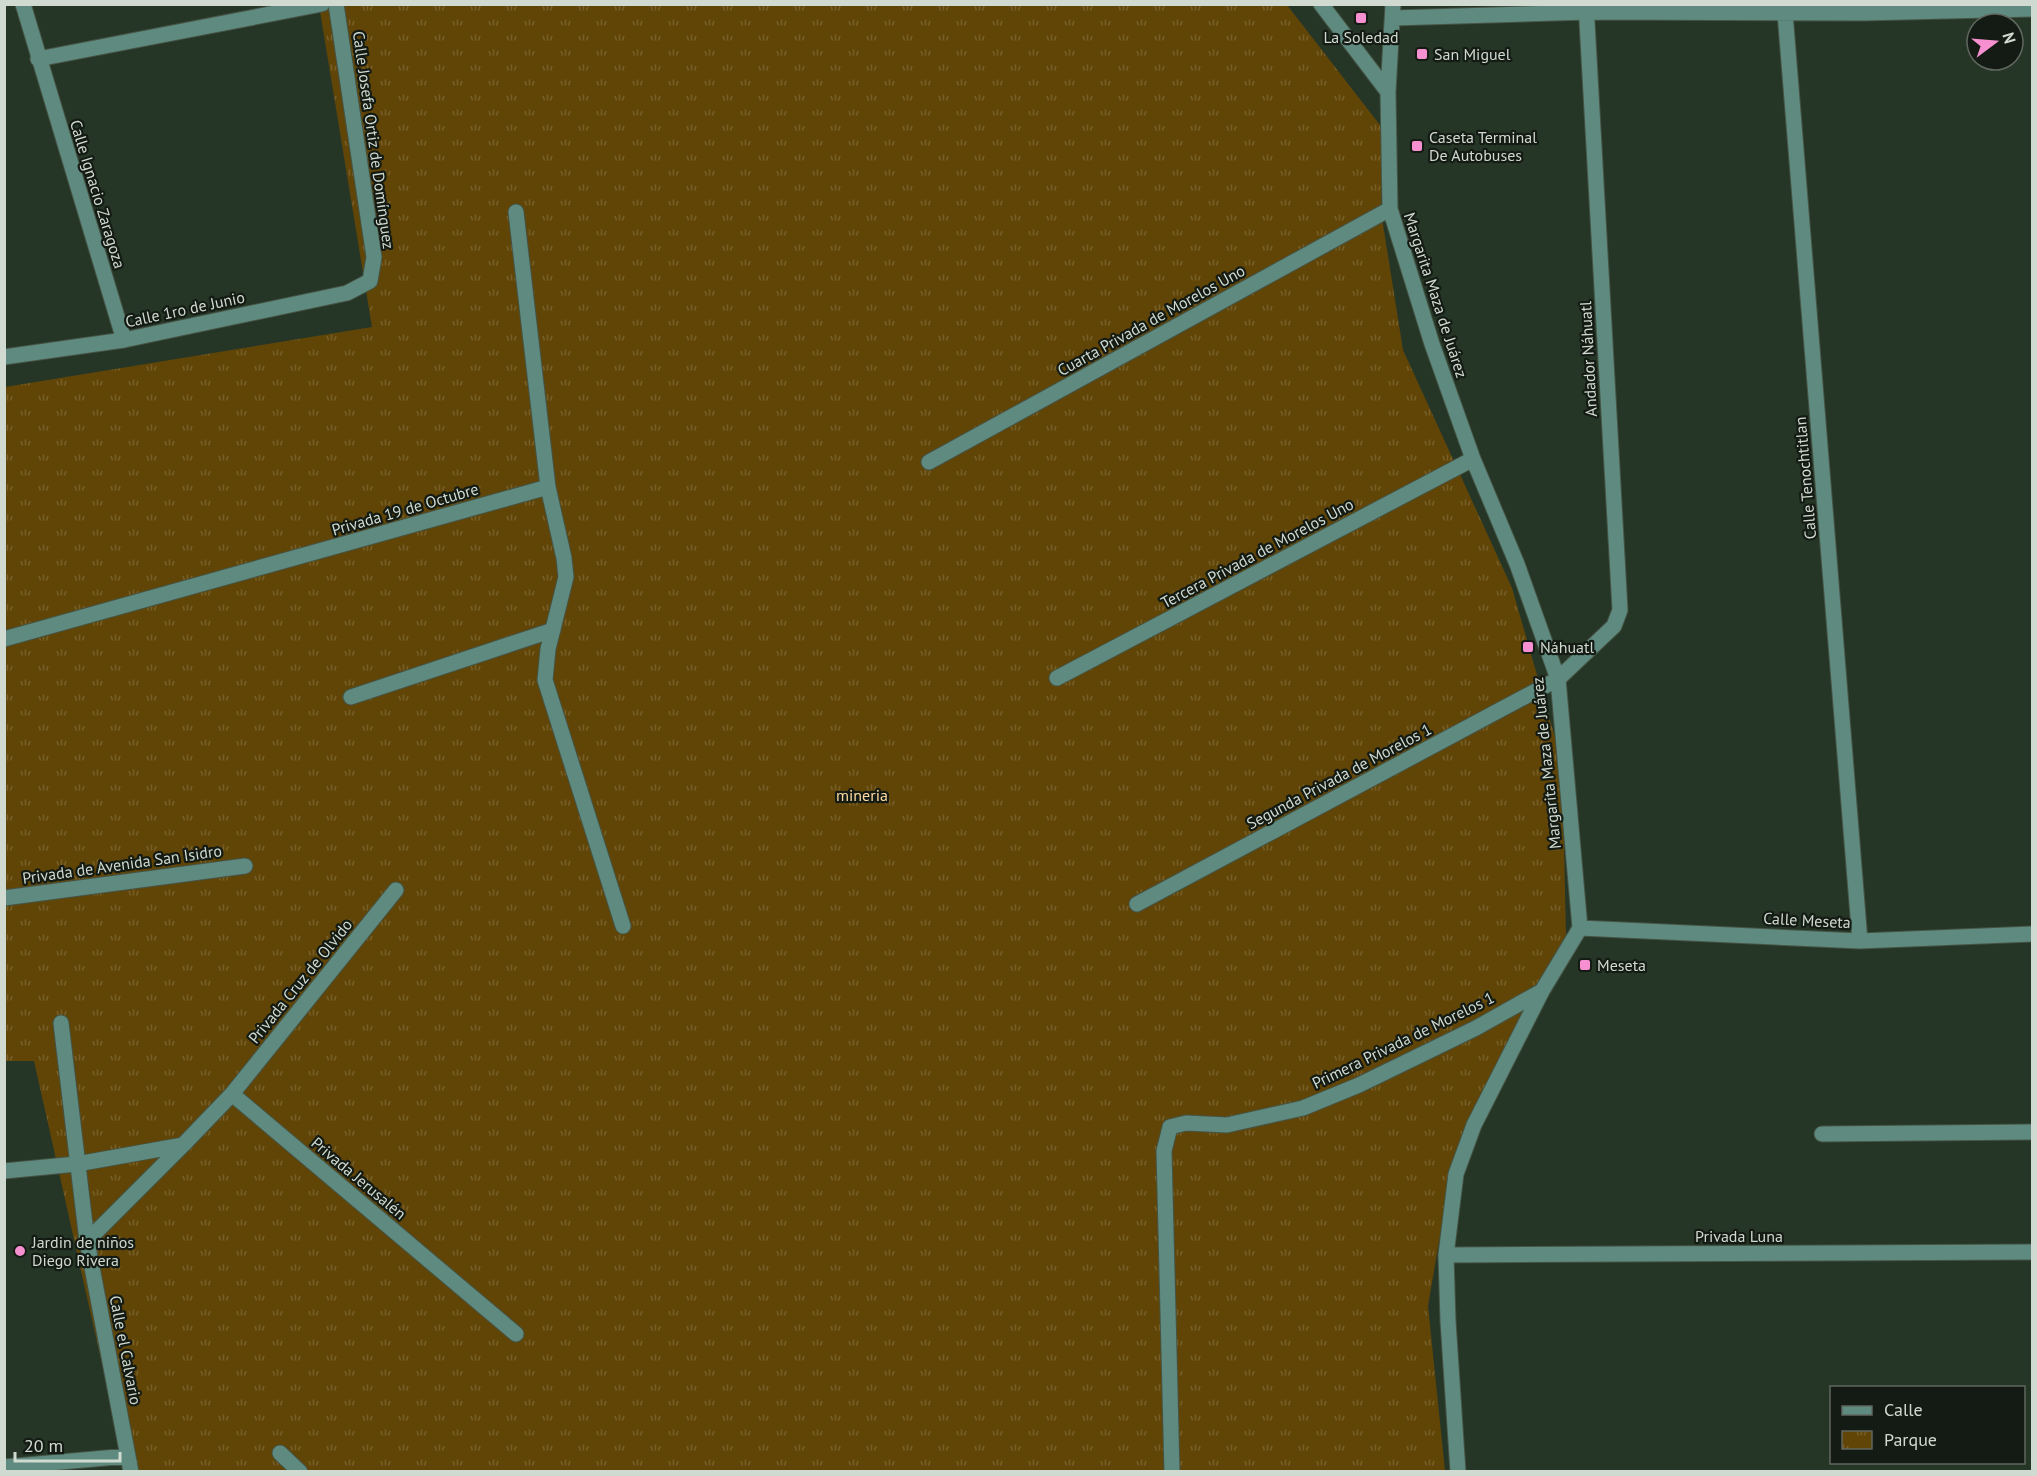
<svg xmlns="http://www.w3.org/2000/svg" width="2037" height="1476" viewBox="0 0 2037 1476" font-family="'PT Sans',sans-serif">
<defs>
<pattern id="park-tufts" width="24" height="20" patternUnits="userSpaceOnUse" patternTransform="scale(1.5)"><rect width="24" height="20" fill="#614507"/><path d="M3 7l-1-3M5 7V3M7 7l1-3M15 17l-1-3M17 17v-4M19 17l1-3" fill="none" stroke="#775f2a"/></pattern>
</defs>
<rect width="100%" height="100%" fill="#263626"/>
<path fill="url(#park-tufts)" d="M319 5H1287L1383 129 1381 212 1403 350 1512 588 1562 762 1566 935 1477 1105 1453 1159 1428 1306 1445 1471H126L34 1061H5V387L372 327Z"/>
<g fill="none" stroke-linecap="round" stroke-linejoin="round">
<g stroke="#455445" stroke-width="17">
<path id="minor" d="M23 4 124 340
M1321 4 1388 92
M1393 4 1388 92 1390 209 1432 344 1473 459 1517 564 1558 679 1580 928 1542 991 1474 1125 1456 1174 1446 1255 1448 1321 1458 1472
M1785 13 1860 941
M1393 18 1587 12 1864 13 2032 9
M38 59 322 4
M516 212 548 487 564 558 566 577 548 649 545 680 623 926
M4 357 124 340 347 293 370 281 374 257 336 4
M929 462 1390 209
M4 639 548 487
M1057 678 1473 459
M351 697 553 630
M4 898 245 866
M1137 904 1558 679 1614 626 1620 610 1586 4
M1580 928 1860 941 2032 934
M61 1023 87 1241 131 1472
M232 1094 516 1334
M1822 1134 2032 1132
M4 1171 77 1164 183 1145 232 1094 396 890
M87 1241 183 1145
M1446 1255 2032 1252
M280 1453 300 1472
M4 1467 128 1456
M1172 1472 1164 1151 1170 1127 1186 1123 1227 1125 1303 1108 1359 1085 1476 1028 1542 991"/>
</g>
<use href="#minor" stroke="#5f8a7f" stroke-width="15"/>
</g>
<g fill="#f690d0" stroke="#141b14" stroke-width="2">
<rect x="1355" y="12" width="12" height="12" rx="3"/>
<rect x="1416" y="48" width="12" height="12" rx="3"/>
<rect x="1411" y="140" width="12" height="12" rx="3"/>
<rect x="1522" y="641" width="12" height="12" rx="3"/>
<rect x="1579" y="959" width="12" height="12" rx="3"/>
<circle cx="20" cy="1251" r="6"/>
</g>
<g text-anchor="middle" stroke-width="4.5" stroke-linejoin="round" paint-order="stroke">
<g font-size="16" fill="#d0dad0" stroke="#141b14" text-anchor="start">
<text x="1361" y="43" text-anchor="middle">La Soledad</text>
<text x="1434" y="60">San Miguel</text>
<text x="1429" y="143">Caseta Terminal<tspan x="1429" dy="18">De Autobuses</tspan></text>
<text x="1540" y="653">Náhuatl</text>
<text x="1597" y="971">Meseta</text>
<text x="32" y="1248">Jardin de niños<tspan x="32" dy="18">Diego Rivera</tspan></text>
</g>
<g font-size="16" fill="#d0dad0" stroke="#141b14">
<text transform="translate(374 140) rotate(82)" y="6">Calle Josefa Ortiz de Domínguez</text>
<text transform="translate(98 194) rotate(73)" y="6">Calle Ignacio Zaragoza</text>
<text transform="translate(1436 295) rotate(72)" y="6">Margarita Maza de Juárez</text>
<text transform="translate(185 309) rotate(-12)" y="6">Calle 1ro de Junio</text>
<text transform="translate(1151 320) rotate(-29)" y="6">Cuarta Privada de Morelos Uno</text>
<text transform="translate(1588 359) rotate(-93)" y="6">Andador Náhuatl</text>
<text transform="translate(1805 478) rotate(-95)" y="6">Calle Tenochtitlan</text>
<text transform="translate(405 509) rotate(-16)" y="6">Privada 19 de Octubre</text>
<text transform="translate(1257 553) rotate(-28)" y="6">Tercera Privada de Morelos Uno</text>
<text transform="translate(1546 763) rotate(-96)" y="6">Margarita Maza de Juárez</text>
<text transform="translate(1339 776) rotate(-28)" y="6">Segunda Privada de Morelos 1</text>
<text transform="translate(122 864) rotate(-8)" y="6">Privada de Avenida San Isidro</text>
<text transform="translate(1807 920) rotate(3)" y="6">Calle Meseta</text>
<text transform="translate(300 981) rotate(-51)" y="6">Privada Cruz de Olvido</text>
<text transform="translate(1403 1040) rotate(-26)" y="6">Primera Privada de Morelos 1</text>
<text transform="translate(359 1178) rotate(40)" y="6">Privada Jerusalén</text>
<text x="1739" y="1242">Privada Luna</text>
<text transform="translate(126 1350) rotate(79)" y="6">Calle el Calvario</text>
</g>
<g font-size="16" fill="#fdda9f" stroke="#141b14">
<text x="862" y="801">mineria</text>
</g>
</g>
<rect width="2037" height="1476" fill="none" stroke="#d0dad0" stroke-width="12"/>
<rect x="1830" y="1386" width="195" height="78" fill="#141b14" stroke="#5f675f" stroke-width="1.5"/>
<rect x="1842" y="1406" width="30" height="9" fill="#5f8a7f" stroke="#5f675f" stroke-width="1.5"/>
<text x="1884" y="1416" font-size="18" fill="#d0dad0">Calle</text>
<rect x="1842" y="1431" width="30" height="18" fill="url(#park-tufts)" stroke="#5f675f" stroke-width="1.5"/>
<text x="1884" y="1446" font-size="18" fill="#d0dad0">Parque</text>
<g transform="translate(1995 42) rotate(74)"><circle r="28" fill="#141b14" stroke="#5f675f" stroke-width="1.5"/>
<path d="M0-4.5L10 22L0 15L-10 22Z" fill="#f690d0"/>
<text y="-9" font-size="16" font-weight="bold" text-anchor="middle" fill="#d0dad0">N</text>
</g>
<path d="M15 1452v9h105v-9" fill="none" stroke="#d0dad0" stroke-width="3"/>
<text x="24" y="1452" font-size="18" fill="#d0dad0" stroke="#141b14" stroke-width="4.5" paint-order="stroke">20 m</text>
</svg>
